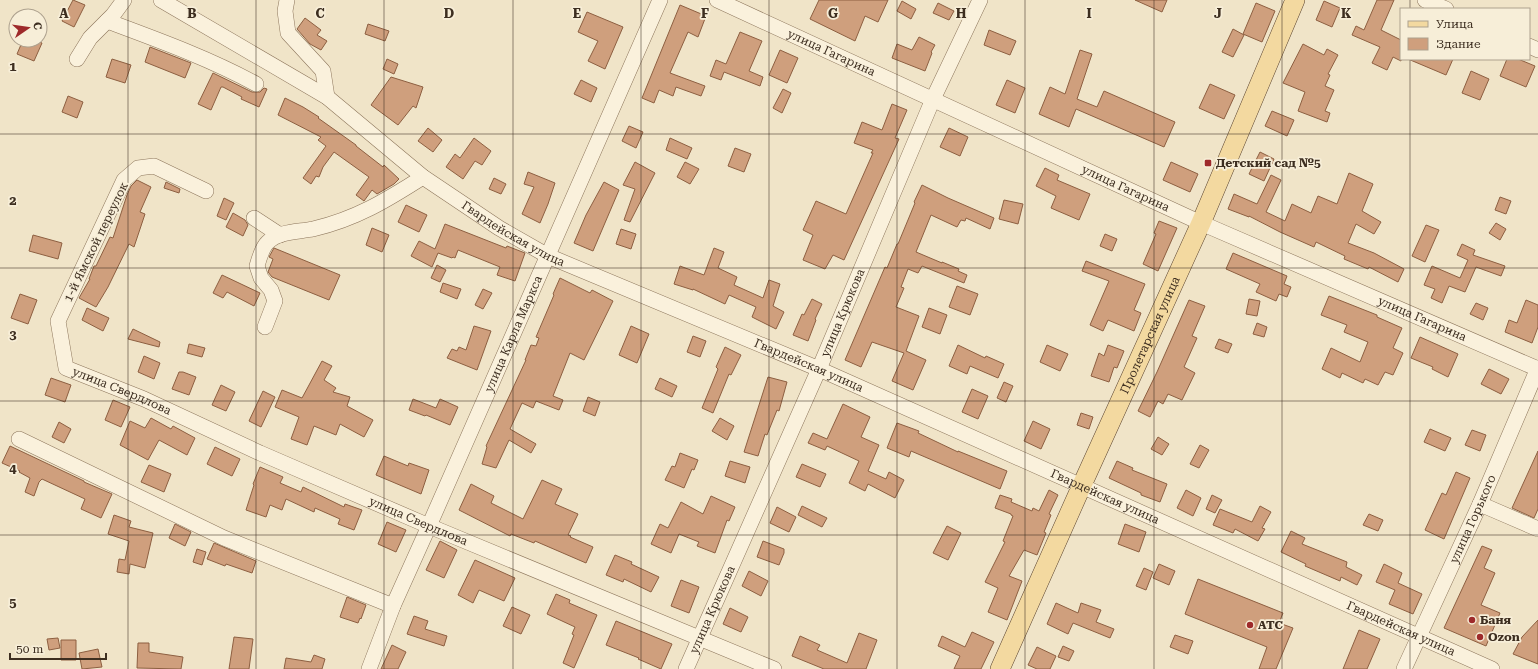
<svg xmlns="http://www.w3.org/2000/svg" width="1538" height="669" viewBox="0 0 1538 669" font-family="'Roboto Serif',serif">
<rect width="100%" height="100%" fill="#f0e4c8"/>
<path fill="#cf9f7d" stroke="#8d5f41" d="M73 0 85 5 74 27 62 21Z
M819 0H888L878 22 865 16 855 41 810 19Z
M1135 0H1167L1162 12Z
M1377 0H1394L1381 30 1401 40V61L1393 57 1387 70 1372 63 1380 47 1352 35 1356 26 1364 30Z
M902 1 916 9 911 19 897 11Z
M1324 1 1340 8 1332 27 1316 20Z
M938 3 954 11 949 20 933 13Z
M1256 3 1275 11 1262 42 1243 34Z
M680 5 706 16 698 37 688 32 670 73 705 86 701 96 676 87 673 96 659 90 654 103 642 98Z
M587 12 623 27 605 69 588 61 598 41 578 32Z
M305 18 321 30 317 35 327 41 321 50 310 44 297 29Z
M368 24 389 31 385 41 365 34Z
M1233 29 1244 35 1233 57 1222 52Z
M989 30 1016 41 1010 55 984 45Z
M740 32 762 41 749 71 763 77 760 86 724 72 721 80 710 76 716 60 726 64Z
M919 37 935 45 931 52 932 53 925 71 892 58 897 44 912 50Z
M23 40H34L42 43 34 61 17 54Z
M1303 44 1324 55 1327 49 1338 55 1328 74 1330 75 1325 86 1334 90 1325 111 1330 113 1327 122 1298 111 1305 92 1283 83Z
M150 47 191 63 185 78 145 62Z
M780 50 798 58 787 83 769 75Z
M1080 50 1092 54 1077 99 1097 107 1104 91 1175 122 1164 147 1076 109 1069 127 1039 114 1050 87 1065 94Z
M112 59 131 65 125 83 106 77Z
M387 59 398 64 394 74 383 69Z
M1408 59H1453L1446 75Z
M1507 59H1518L1535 66 1526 87 1500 76Z
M1471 71 1489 79 1480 100 1462 93Z
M213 73 252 92H260L264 88 267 89 259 107 241 99 242 97 223 87H221L211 110 198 104Z
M391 77 423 87 416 108 413 106 398 125 371 105Z
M581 80 597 88 591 102 574 94Z
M1007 80 1025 88 1015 113 996 105Z
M1210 84 1235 95 1224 119 1199 108Z
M783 89 791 93 782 113 773 108Z
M68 96 83 102 77 118 62 112Z
M285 98 303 107 319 117 318 118 356 145V146L383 167 384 165 399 179 394 184 377 194 372 190 364 201 356 195 369 177 334 152 323 167 319 177 316 176 311 184 303 178 326 146 318 140 321 137 278 115Z
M892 104 907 110 895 138 899 139 844 260 833 255 825 269 803 260 813 235 803 230 816 201 846 214 873 153H871L873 150 854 143 862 122 882 130Z
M1272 111 1294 120 1287 136 1265 126Z
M629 126 643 132 636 148 622 141Z
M428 128 442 140 433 152 418 141Z
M949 128 968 137 960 156 940 147Z
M474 138 491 151 482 165 475 161 463 179 446 167 455 154 460 158Z
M670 138 692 148 687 159 666 150Z
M735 148 751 154 744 172 728 166Z
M1260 152 1274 159 1264 181 1249 174Z
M635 162 655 173 630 222 624 220 635 189 623 185Z
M685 162 699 169 690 184 677 177Z
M1171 162 1198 174 1190 192 1163 180Z
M1045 168 1059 175 1057 180 1090 194 1079 220 1051 208 1056 196 1036 186Z
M528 172 555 183 548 204 540 223 522 214 534 187 524 184Z
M1349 173 1373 184 1362 211 1381 222 1374 234 1356 224 1348 243 1374 253 1404 269 1398 282 1369 267 1368 269 1344 259 1345 256 1316 242 1314 247 1280 232 1249 216V217L1228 209 1234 194 1257 204 1271 175 1281 180 1266 212 1285 221 1292 204 1311 213 1318 196 1337 204Z
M494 178 506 184 501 194 489 189Z
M137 180 151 187 140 212 145 214 134 247 129 244 108 287 96 307 79 298 90 279H89L94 266H96L110 237 113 238 127 195 131 186Z
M166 182 180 189 179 193 164 188Z
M604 182 619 190 593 251 574 243 586 215Z
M922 185 948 198 994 218 990 229 966 218 965 221 961 220 957 227 931 215 916 252 942 263V262L959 269 958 271 967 275 964 283 922 266 918 273 908 269 901 287 904 288 896 307 919 316 906 351 926 360 913 390 892 381 904 353 872 342 861 367 845 360 885 267 887 268 897 244H898L915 203 914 202Z
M1500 197 1511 201 1506 214 1495 210Z
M224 198 234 203 226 220 217 216Z
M1004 200 1023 204 1018 224 999 219Z
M406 205 427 215 419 232 398 222Z
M233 213 245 220 248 225 243 236 226 227Z
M1159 221 1177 228 1158 271 1143 264 1156 234 1154 233Z
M1496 223 1506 229 1500 240 1489 233Z
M445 224 506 248 507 246 525 253 515 281 497 275 500 267 458 250 455 258 453 257 452 258 438 253 432 267 411 256 419 241 435 249Z
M1426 225 1439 230 1425 262 1412 256Z
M372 228 389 235 382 252 366 245Z
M621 229 636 234 631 249 616 244Z
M1105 234 1117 239 1112 251 1100 246Z
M33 235 62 243 58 259 29 251Z
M1462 244 1475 250 1473 255 1505 266 1501 276 1476 267 1465 292 1449 286 1442 303 1431 298 1435 289 1424 285 1432 266 1460 278 1468 260 1457 255Z
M274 248 340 275 329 300 272 277 268 272 273 259 269 257Z
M714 248 724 252 718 268 737 277 734 285 763 298 769 280 780 284 773 306 784 312 776 329 752 317 756 307 729 295 725 304 693 289V290L674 284 680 266 704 275Z
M1233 253 1287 276 1284 284 1291 287 1287 297 1279 294 1276 301 1256 292 1260 284 1226 269Z
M1086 261 1145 284 1134 310 1141 313 1134 331 1108 320 1103 331 1090 325 1109 281 1082 271Z
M437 265 446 270 440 282 431 278Z
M222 275 260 293 254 306 227 292 223 298 213 293Z
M560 278 590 293 592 290 613 301 584 360 570 353 553 396 563 400 559 410 536 401 533 408 522 403 510 429 536 444 531 453 509 440 496 468 482 464 487 447 486 446 526 360H525L531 345 536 346 539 338 536 337 554 295 553 294Z
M443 283 461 289 457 299 440 292Z
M957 286 978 294 970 315 949 307Z
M483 289 492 293 483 309 475 305Z
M20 294 37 300 28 324 11 318Z
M1329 296 1377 315V317L1402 328 1393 348 1403 353 1393 375 1385 372 1378 385 1365 379 1363 383 1342 373 1340 378 1322 369 1331 348 1360 362 1368 342 1344 332 1347 325 1321 315Z
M812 299 822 304 815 319 816 320 808 341 793 335 802 314 804 315Z
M1249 299 1260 301 1257 316 1246 314Z
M1189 300 1205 306 1192 336 1197 338 1184 367 1195 373 1182 400 1168 394 1163 404 1158 401 1150 417 1138 411 1157 372Z
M1526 300 1538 305V327L1532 343 1505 332 1509 320 1517 323Z
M1476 303 1488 308 1483 320 1470 314Z
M87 308 109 318 103 331 82 320Z
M929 308 947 315 940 334 922 327Z
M1257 323 1267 327 1264 337 1253 334Z
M474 326 491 331 477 370 447 358 452 349 457 351 459 347 466 350Z
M631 326 649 334 637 363 619 355Z
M133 329 160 342 159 347 128 339Z
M693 336 706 341 700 357 687 352Z
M1420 337 1458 354 1448 377 1432 369 1433 367 1411 358Z
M1219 339 1232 344 1228 353 1215 348Z
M189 344 205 348 202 357 187 353Z
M958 345 985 358 986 356 1004 364 998 378 970 366 967 374 949 366Z
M1047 345 1068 354 1060 371 1040 362Z
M1108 345 1124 351 1117 368 1114 367 1109 382 1091 376 1099 353 1104 356Z
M725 347 741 355 731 375 729 374 713 413 702 408 718 369 716 367Z
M144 356 160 363 154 379 138 372Z
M322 361 332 366 324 380 336 388 333 392 350 397 347 406 373 420 364 437 340 424 336 435 314 426 307 445 291 439 299 417 275 407 282 390 302 398Z
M1489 369 1509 379 1501 394 1481 384Z
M179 372H183L196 377 189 395 172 389Z
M768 377 787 382 779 411 777 410 767 435 765 434 758 456 744 452Z
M51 378 71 385 65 402 45 395Z
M660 378 677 386 672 397 655 389Z
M1004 382 1013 386 1006 402 997 398Z
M221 385 235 392 226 411 212 405Z
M972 389 988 396 978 419 962 412Z
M263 391 275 397 261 427 249 421Z
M588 397 600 402 595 416 583 411Z
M413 399 436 408 440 399 458 407 450 425 426 415 425 416 409 410Z
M113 400 130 407 121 427 105 420Z
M843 404 870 417 861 437 879 445 868 471 886 479 889 472 904 480 895 498 868 484 865 491 849 483 859 461 827 446 825 450 808 443 813 433 827 439Z
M1081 413 1093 417 1089 429 1077 425Z
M151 418 171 429 173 426 195 438 187 455 159 440 148 460 120 445 130 421 145 428Z
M720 418 734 426 727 440 712 431Z
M1033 421 1050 429 1041 449 1024 441Z
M59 422 71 429 64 443 52 437Z
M897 423 919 431 918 433 958 452V451L1007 471 1000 489 911 451 909 457 887 448Z
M1430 429 1451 438 1445 451 1424 442Z
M1472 430 1486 435 1480 451 1465 445Z
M1158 437 1169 444 1162 455 1151 449Z
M1200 445 1209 450 1199 468 1190 464Z
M10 446 84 481V482L112 494 101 518 81 509 85 499 42 479 39 482 34 496 25 492 30 478 19 472 20 471 2 463Z
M215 447 240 459 232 476 207 464Z
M1538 451V509L1534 518 1512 508Z
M680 453 698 460 694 470 692 469 684 488 665 480 672 466 675 467Z
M384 456 408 466 409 463 429 470 421 494 376 475Z
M730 461 750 467 745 483 725 476Z
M1117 461 1133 468 1132 470 1167 484 1160 502 1141 495V493L1109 478Z
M802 464 826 474 820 487 796 477Z
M149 465 171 474 164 492 141 482Z
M260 467 283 477 280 483 301 492 303 487 344 507 345 504 362 510 354 530 338 524 340 519 315 508 314 512 286 499 282 510 270 505 266 517 246 510 254 485 253 484Z
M1456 472 1470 478 1444 539 1425 530 1442 493 1446 495Z
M542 480 562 489 555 504 578 514 568 535 571 536 570 537 593 547 586 563 535 541 534 543 511 534 510 536 459 510 471 484 494 496 491 503 523 519Z
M1049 490 1058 495 1049 514 1051 515 1044 532 1046 533 1037 555 1024 550 1009 576 1022 581 1007 620 988 612 998 588 985 582 1005 542 1003 541 1013 516 1011 515V514L995 508 1000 495 1012 499 1011 502 1032 511 1033 508 1039 511Z
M1186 490 1201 498 1193 516 1177 508Z
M1212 495 1222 500 1215 513 1206 509Z
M711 496 735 507 729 521 727 520 715 553 697 546 699 542 679 534 671 553 651 544 660 524 668 528 681 502 703 514Z
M802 506 827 518 822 527 798 515Z
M1260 506 1271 512 1262 528 1265 529 1258 541 1235 529 1233 533 1213 525 1220 509 1252 522Z
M777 507 796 517 789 532 770 523Z
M1369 514 1383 520 1378 531 1363 525Z
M114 515 131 521 129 527 153 533 145 568 130 564 129 574 117 572 119 559 125 560 129 541 108 534Z
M387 522 406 530 396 552 378 544Z
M175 524 191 532 185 546 169 538Z
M1125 524 1146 532 1139 552 1118 544Z
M947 526 961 533 948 560 933 553Z
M1291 531 1305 538 1302 544 1347 562 1346 567 1362 575 1357 585 1341 577 1340 581 1305 566 1306 564 1281 552Z
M440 541 457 550 444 578 426 570Z
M763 541 784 549V553L779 565 757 557Z
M214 543 256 561 252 573 226 564 225 566 207 559Z
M1482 546 1492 550 1484 568 1495 573 1481 605 1500 613 1486 646 1444 628Z
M197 549 206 552 202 565 193 562Z
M615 555 632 562 631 564 659 577 651 592 624 579 623 582 606 575Z
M475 560 515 578 504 601 479 590 473 603 458 595Z
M1159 564 1175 571 1169 585 1153 578Z
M1384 564 1402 573 1398 583 1422 594 1413 614 1389 604 1395 590 1376 582Z
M1144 568 1153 572 1146 590 1136 586Z
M749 571 768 581 761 596 742 586Z
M1198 579 1283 613 1279 623 1293 628 1276 669H1259L1267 647 1185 614Z
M681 580 699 587 689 613 671 606Z
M556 594 570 600 569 603 597 615 574 668 563 663 574 635 572 634 575 627 547 614Z
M347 597 366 605 361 619 360 618 358 623 340 617Z
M1056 603 1078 613 1081 603 1101 610 1096 622 1114 629 1110 638 1073 623 1068 634 1047 624Z
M512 607 530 615 521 634 503 626Z
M730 608 748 617 741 632 723 624Z
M414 616 428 621 425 629 447 636 444 646 407 634Z
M1538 620V664L1513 654 1522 637Z
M616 621 672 644 661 669 638 659 639 658 606 645Z
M1359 630 1380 639 1367 669H1343Z
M972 632 994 642 981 669H954L960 656 938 646 942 636 965 647Z
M859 633 877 640 866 669H824L792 656 800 636 820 645 817 650 847 663Z
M1175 635 1193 641 1188 654 1170 647Z
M234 637 253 639 249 669H229Z
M58 638 60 648 49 650 47 639Z
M61 640H76V660H61Z
M138 643H149V652L183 657 181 669 137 668Z
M392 645 406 652 398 669H381Z
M1063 646 1074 651 1069 661 1058 657Z
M1037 647 1056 656 1050 669H1037L1028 665Z
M98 649 102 667 82 669 79 653Z
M314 655 325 659 322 669H284L286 658 311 662Z"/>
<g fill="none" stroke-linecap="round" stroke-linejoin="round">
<g stroke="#8d765c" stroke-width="16">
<g id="minor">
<path id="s1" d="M161 0 327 97 423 177 499 228 548 256 819 369 1492 669"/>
<path d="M287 0 285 11 288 33 323 71 327 97"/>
<path id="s2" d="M717 0 1201 223 1538 369"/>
<path d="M1425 0 1446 9"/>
<path d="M107 21C158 40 208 58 256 84"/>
<path d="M1529 46 1538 50"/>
<path d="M77 59 90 38 113 15 124 0"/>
<path id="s3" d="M206 191 154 166 138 168 124 180 58 321 66 368 144 399 260 453 429 526 774 669"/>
<path d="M254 218 280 235"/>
<path d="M265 327 275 301 271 290 261 278 257 266C259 259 262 248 267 243 278 231 298 232 313 229 356 219 387 200 423 177"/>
<path d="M19 439 224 538 393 606"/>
<path d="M1480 504 1538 529"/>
<path id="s4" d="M369 669 393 606 429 526 660 0"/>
<path id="s5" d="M686 669 819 369 933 99 980 0"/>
<path id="s6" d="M1404 669 1480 504 1538 368"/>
</g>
</g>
<g stroke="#5b4430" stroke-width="20">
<g id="major">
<path id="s7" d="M1000 669 1082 485 1201 223 1295 0"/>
</g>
</g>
<use href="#minor" stroke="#faf1dc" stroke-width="15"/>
<use href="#major" stroke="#f3d9a0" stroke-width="19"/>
</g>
<path fill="none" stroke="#3d2e20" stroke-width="1" stroke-opacity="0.55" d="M128 0V669M256 0V669M384 0V669M513 0V669M641 0V669M769 0V669M897 0V669M1025 0V669M1154 0V669M1282 0V669M1410 0V9M1410 59V669M0 134H1538M0 268H1538M0 401H1538M0 535H1538"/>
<g fill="#9e2a2b" stroke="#f7eed8" stroke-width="1.5">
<rect x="1204" y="159" width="8" height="8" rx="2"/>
<circle cx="1472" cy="620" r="4"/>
<circle cx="1250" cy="625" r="4"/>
<circle cx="1480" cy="637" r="4"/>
</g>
<g text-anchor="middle" stroke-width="3.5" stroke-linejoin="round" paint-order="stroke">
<g font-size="12" fill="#3d2e20" stroke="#f7eed8">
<text dy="4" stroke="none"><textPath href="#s2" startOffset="126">улица Гагарина</textPath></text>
<text dy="4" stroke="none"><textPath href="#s2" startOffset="450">улица Гагарина</textPath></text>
<text dy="4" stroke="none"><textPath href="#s1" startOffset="424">Гвардейская улица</textPath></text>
<text transform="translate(96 242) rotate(-64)" y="4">1-й Ямской переулок</text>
<text dy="4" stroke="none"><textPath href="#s5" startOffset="389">улица Крюкова</textPath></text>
<text dy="4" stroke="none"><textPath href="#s2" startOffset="774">улица Гагарина</textPath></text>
<text dy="4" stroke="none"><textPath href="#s4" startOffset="365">улица Карла Маркса</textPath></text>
<text dy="4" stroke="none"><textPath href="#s7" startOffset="366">Пролетарская улица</textPath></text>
<text dy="4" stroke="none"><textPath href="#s1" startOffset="748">Гвардейская улица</textPath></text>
<text dy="4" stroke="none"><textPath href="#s3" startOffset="356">улица Свердлова</textPath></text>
<text dy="4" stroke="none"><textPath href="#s1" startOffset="1072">Гвардейская улица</textPath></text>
<text dy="4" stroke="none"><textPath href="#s6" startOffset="165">улица Горького</textPath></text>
<text dy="4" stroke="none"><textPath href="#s3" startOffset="680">улица Свердлова</textPath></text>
<text dy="4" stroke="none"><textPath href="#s5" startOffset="65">улица Крюкова</textPath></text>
<text dy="4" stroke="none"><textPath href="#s1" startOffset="1396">Гвардейская улица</textPath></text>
</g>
<g font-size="12" font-weight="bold" fill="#3d2e20" stroke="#f7eed8" text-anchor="start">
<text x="1216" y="167">Детский сад №5</text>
<text x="1480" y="624">Баня</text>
<text x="1258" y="629">АТС</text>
<text x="1488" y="641">Ozon</text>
</g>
</g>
<g font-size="13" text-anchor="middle" font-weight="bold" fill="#3d2e20" stroke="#f7eed8" stroke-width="3.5" stroke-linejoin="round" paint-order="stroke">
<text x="64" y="18">A</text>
<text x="192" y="18">B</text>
<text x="320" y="18">C</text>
<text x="449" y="18">D</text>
<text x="577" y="18">E</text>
<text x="705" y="18">F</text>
<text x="833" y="18">G</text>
<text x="961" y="18">H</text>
<text x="1089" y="18">I</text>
<text x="1218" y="18">J</text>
<text x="1346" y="18">K</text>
<text x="13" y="71">1</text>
<text x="13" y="205">2</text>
<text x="13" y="339">3</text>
<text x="13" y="473">4</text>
<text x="13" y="607">5</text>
</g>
<rect x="1400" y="8" width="130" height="52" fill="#f7eed8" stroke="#ada18e"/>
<rect x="1408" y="21" width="20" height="6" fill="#f3d9a0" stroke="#ada18e"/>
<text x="1436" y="28" font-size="12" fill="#3d2e20">Улица</text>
<rect x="1408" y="38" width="20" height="12" fill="#cf9f7d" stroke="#ada18e"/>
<text x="1436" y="48" font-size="12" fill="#3d2e20">Здание</text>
<g transform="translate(28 28) rotate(77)"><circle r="19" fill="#f7eed8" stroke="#ada18e"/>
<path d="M0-3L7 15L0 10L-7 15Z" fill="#9e2a2b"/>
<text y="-6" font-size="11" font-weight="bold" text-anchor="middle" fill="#3d2e20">С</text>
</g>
<path d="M10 653v6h96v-6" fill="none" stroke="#3d2e20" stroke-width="2"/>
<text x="16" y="653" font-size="12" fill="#3d2e20" stroke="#f7eed8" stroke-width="3" paint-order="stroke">50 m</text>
</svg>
